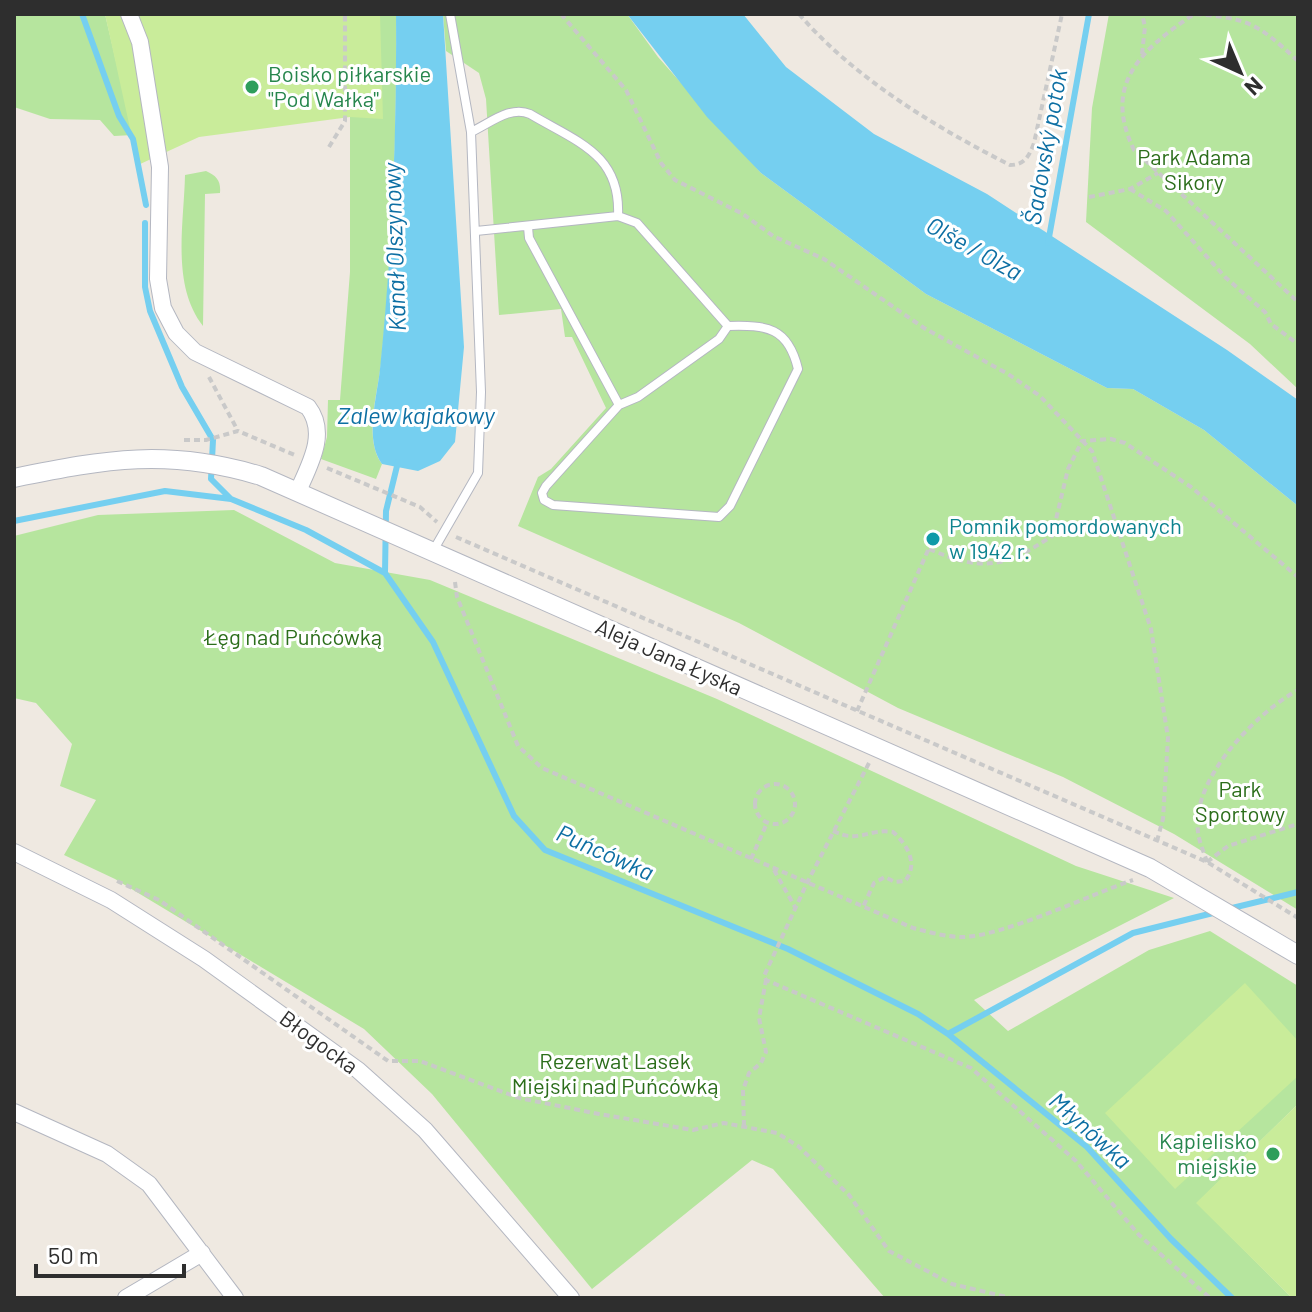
<svg xmlns="http://www.w3.org/2000/svg" width="1312" height="1312" viewBox="0 0 1312 1312" font-family="Barlow,sans-serif">
<rect width="100%" height="100%" fill="#efe9e1"/>
<path fill="#b6e59e" d="M14 14H105L133 135 114 136 100 120 50 119 14 107Z
M396 14C397 130 393 247 381 363 378 392 363 439 382 464L376 479 321 459 327 437 328 400H340L350 272V15Z
M443 14H627L658 57 761 173 926 294 1107 388 1133 389 1204 430 1298 506V910L1174 834 1063 777 898 708 739 623 518 526 538 477 551 469 606 408 572 337H565L561 309 499 315 486 99 479 73 446 51Z
M1109 14H1298V389L1250 344 1086 222 1092 108Z
M206 171C217 176 221 181 220 193L205 194 203 326C171 285 184 224 185 175Z
M234 510 335 563 430 580 717 699 1076 866 1174 898 974 1000 1008 1031 1149 950 1210 931 1298 986V1104L1197 1203 1292 1298H885L773 1169 752 1160 592 1289 432 1094 364 1029 115 879 64 855 96 800 60 786 72 744 36 703 14 698V536L98 515Z"/>
<path fill="#c9ec9a" d="M105 14H380L383 119 350 117 199 137 138 165Z
M1245 983 1298 1041V1076L1175 1189 1105 1113Z
M1298 1104V1298H1292L1196 1203Z"/>
<path fill="#75cff0" d="M396 14H443L464 347 455 442 440 461 418 471 382 464C364 440 377 397 380 369 392 251 397 132 396 14Z
M627 14H743L786 67 874 134 987 194 1227 350 1298 400V506L1204 430 1133 389 1107 388 926 294 761 173 707 117Z"/>
<g fill="none" stroke-linecap="round" stroke-linejoin="round">
<path stroke="#75cff0" stroke-width="6" d="M82 14 119 116 133 139 146 205
M145 223V287L150 311 182 387 213 440 211 479 231 499
M1048 243 1089 14
M14 521 165 491 231 499 306 530 385 573 433 642 514 816 545 850 788 949 918 1014 948 1034 1133 933 1217 912
M385 573 386 511 398 462
M1228 909 1298 892
M948 1034 1087 1147 1171 1239 1232 1298"/>
<g stroke="#b4b7c1" stroke-width="10">
<path id="service" d="M471 132C489 124 510 105 530 114 577 142 621 154 618 216
M476 231 618 216 637 223 728 326C767 325 788 327 798 369L730 506 719 517 553 505 544 500 542 493 546 486 619 405 529 238 528 227
M619 405 638 397 719 339 728 326
M433 551 478 473 481 392 471 132 450 14"/>
</g>
<g stroke="#b4b7c1" stroke-width="18">
<path id="minor" d="M129 14 140 42 160 167 158 279 163 308 176 333 195 352 308 407C328 433 310 464 298 491
M14 852 111 900 204 959 358 1070 425 1130 571 1298
M14 1112 107 1154 149 1184 235 1298
M126 1298 202 1253"/>
</g>
<g stroke="#b4b7c1" stroke-width="20">
<path id="tertiary" d="M14 478C107 459 168 448 261 476L1150 868 1298 955"/>
</g>
<path stroke="#c9c9c9" stroke-width="4" stroke-dasharray="6 4" stroke-linecap="butt" d="M561 14 626 90 661 163 675 180 743 214 773 236 824 259 924 328 1008 374 1040 396 1092 451 1151 629 1168 738 1163 819 1157 841
M799 14C854 78 935 127 1010 165 1025 165 1029 156 1034 143L1062 14
M1142 54 1145 27 1142 14
M1298 61C1258 24 1249 18 1194 14 1141 50 1102 84 1134 150L1298 302
M329 147 345 121V14
M1130 189 1166 211 1225 277 1265 312 1271 324 1298 344
M1089 197 1130 189 1158 173
M209 377 238 431
M184 440H206L238 431 297 456
M327 468 420 507 437 522
M456 537 1207 862 1298 918
M929 549C982 572 1004 568 1052 536L1068 469 1082 441 1111 439 1125 443 1191 487 1298 577
M455 582 457 597 518 746 542 768 913 928C929 932 946 937 962 937 1001 937 1092 894 1133 880
M857 711 933 539
M869 763 807 883 764 976 766 980 971 1068 1076 1161 1139 1235 1210 1298
M755 804a20 20 0 1 1 40 0a20 20 0 1 1-40 0Z
M833 831C860 844 868 828 893 832 907 844 919 864 905 881L895 882 885 877 874 883 863 907
M751 859 767 823
M1207 862C1204 852 1199 842 1198 832 1191 779 1256 713 1298 690
M1207 862 1228 846 1298 824
M774 870 795 907
M117 881 159 900 388 1061H420L519 1098 599 1114 693 1130 724 1123 777 1133 798 1146 849 1195 889 1251 952 1284 1011 1298
M744 1126 743 1090 749 1073 761 1063 766 1052 759 1018 766 980"/>
<use href="#service" stroke="#fff" stroke-width="8"/>
<use href="#minor" stroke="#fff" stroke-width="16"/>
<use href="#tertiary" stroke="#fff" stroke-width="18"/>
</g>
<g fill="#2e9e5b" stroke="#fff" stroke-width="3">
<circle cx="252" cy="87" r="8"/>
<circle cx="1273" cy="1154" r="8"/>
</g>
<circle fill="#0f9aa8" stroke="#fff" stroke-width="3" cx="933" cy="539" r="8"/>
<g text-anchor="middle" stroke-width="6" stroke-linejoin="round" paint-order="stroke">
<g font-size="22" fill="#27864d" stroke="#fff" text-anchor="start">
<text x="268" y="82">Boisko piłkarskie<tspan x="268" dy="25">"Pod Wałką"</tspan></text>
<text x="1257" y="1149" text-anchor="end">Kąpielisko<tspan x="1257" dy="25">miejskie</tspan></text>
</g>
<g font-size="22" fill="#2c6e1b" stroke="#fff">
<text x="1194" y="165">Park Adama<tspan x="1194" dy="25">Sikory</tspan></text>
<text x="293" y="645">Łęg nad Puńcówką</text>
<text x="1240" y="797">Park<tspan x="1240" dy="25">Sportowy</tspan></text>
<text x="615" y="1069">Rezerwat Lasek<tspan x="615" dy="25">Miejski nad Puńcówką</tspan></text>
</g>
<g font-size="22" fill="#0d838f" stroke="#fff" text-anchor="start">
<text x="949" y="534">Pomnik pomordowanych<tspan x="949" dy="25">w 1942 r.</tspan></text>
</g>
<g font-size="22" fill="#2e2e2e" stroke="#fff">
<text transform="translate(669 657) rotate(24)" y="8">Aleja Jana Łyska</text>
<text transform="translate(319 1042) rotate(36)" y="8">Błogocka</text>
</g>
<g font-size="24" font-style="italic" fill="#0d6fa3" stroke="#fff">
<text transform="translate(1046 147) rotate(-80)" y="8">Šadovský potok</text>
<text transform="translate(395 247) rotate(-92)" y="8">Kanał Olszynowy</text>
<text transform="translate(974 249) rotate(29)" y="8">Olše / Olza</text>
<text x="416" y="424">Zalew kajakowy</text>
<text transform="translate(605 853) rotate(24)" y="8">Puńcówka</text>
<text transform="translate(1090 1131) rotate(42)" y="8">Młynówka</text>
</g>
</g>
<rect width="1312" height="1312" fill="none" stroke="#2e2e2e" stroke-width="32"/>
<g transform="translate(1240 72) rotate(136)" stroke="#ffffff" stroke-width="6" paint-order="stroke">
<path d="M0-6L14 30L0 20L-14 30Z" fill="#2e2e2e"/>
<text y="-12" font-size="22" font-weight="bold" text-anchor="middle" fill="#2e2e2e">N</text>
</g>
<path d="M36 1264v12h148v-12" fill="none" stroke="#2e2e2e" stroke-width="4"/>
<text x="48" y="1264" font-size="24" fill="#2e2e2e" stroke="#ffffff" stroke-width="6" paint-order="stroke">50 m</text>
</svg>
